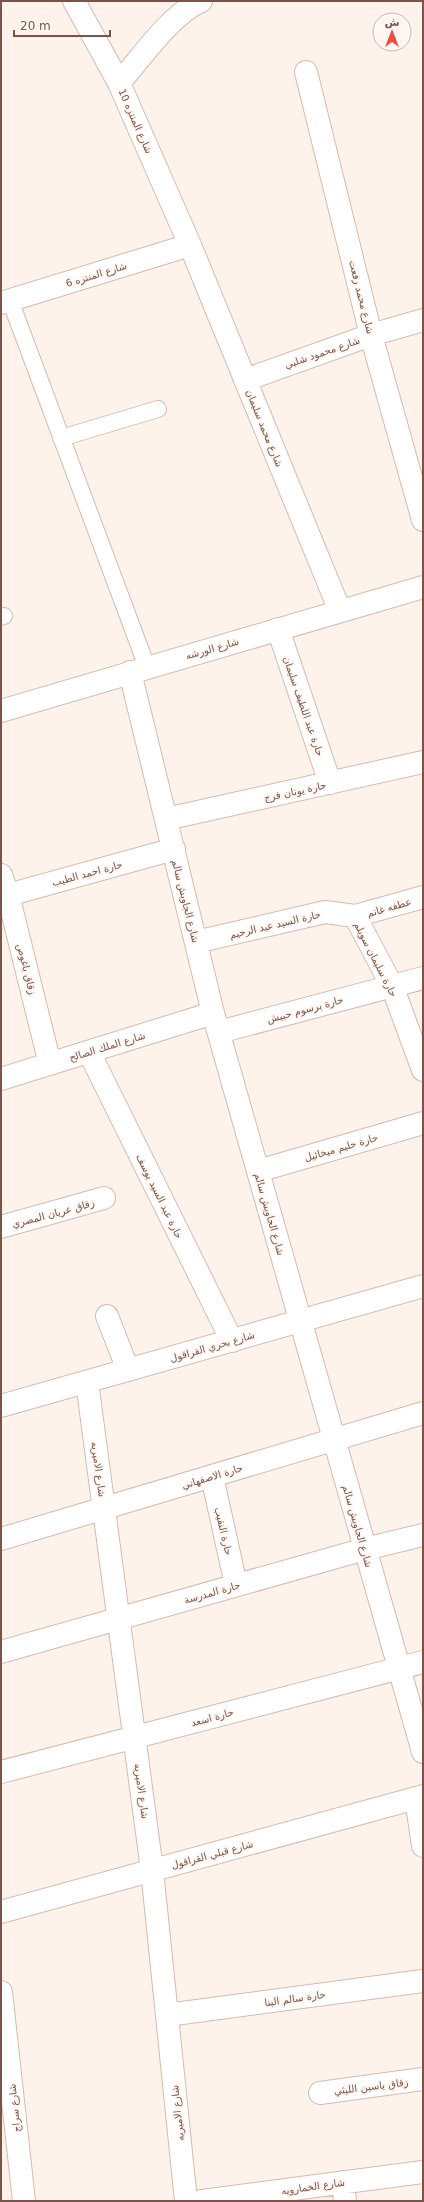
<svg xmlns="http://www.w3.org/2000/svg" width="424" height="2202" viewBox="0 0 424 2202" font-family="'DejaVu Sans',Vazirmatn,sans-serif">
<rect width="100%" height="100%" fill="#fef3ea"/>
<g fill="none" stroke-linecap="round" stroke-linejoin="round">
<g stroke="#d5bab0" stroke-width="18">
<path id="service" d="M10 300 147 667
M61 438 158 409
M1 617 4 616"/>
</g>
<g stroke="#d5bab0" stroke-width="24">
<path id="minor" d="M74 1 119 83 190 245 340 611
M306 72 371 335 423 520
M119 83C142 57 170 15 201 1
M1 303 190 245
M245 380 371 335 423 320
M278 629 330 783
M130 672 213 1013 423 1752
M166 819 423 762
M1 875 8 895 50 1064
M1 897 174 849
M355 916 392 986 423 1070
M196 942 325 912 355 916 423 897
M219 1032 423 978
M89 1052 232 1341
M1 1079 213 1013
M258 1171 423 1123
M1 1227 104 1198
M107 1316 128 1370
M87 1382 152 1870 186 2201
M1 1406 423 1286
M212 1476 236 1585
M1 1539 423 1413
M1 1652 365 1549 423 1535
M1 1772 423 1662
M416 1798 423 1846
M1 1912 423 1796
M1 1992 24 2201
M167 2015 423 1981
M320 2093 423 2079
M343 2182 345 2201
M202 2201 423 2172"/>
</g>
<g stroke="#d5bab0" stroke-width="24">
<path id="tertiary" d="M1 711 423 587"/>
</g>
<use href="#service" stroke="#fff" stroke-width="16"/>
<use href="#minor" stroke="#fff" stroke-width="22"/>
<use href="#tertiary" stroke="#fff" stroke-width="22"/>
</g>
<g text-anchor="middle" stroke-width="3.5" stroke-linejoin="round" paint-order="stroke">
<g font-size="10" fill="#7d5349" stroke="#fff8f2">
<text transform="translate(136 121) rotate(66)" y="4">شارع المنتزه 10</text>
<text transform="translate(96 274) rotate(-17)" y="4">شارع المنتزه 6</text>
<text transform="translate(362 297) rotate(76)" y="4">شارع محمد رفعت</text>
<text transform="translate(322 352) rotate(-19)" y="4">شارع محمود شلبي</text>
<text transform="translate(265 428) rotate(68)" y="4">شارع محمد سليمان</text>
<text transform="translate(212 648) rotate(-16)" y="4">شارع الورشه</text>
<text transform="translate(304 706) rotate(71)" y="4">حارة عبد اللطيف سليمان</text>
<text transform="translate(295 791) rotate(-12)" y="4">حارة يونان فرج</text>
<text transform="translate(87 873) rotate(-15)" y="4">حارة احمد الطيب</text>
<text transform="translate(186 901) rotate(76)" y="4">شارع الجاويش سالم</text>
<text transform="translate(389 907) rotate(-16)" y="4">عطفه غانم</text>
<text transform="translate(275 924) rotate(-13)" y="4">حارة السيد عبد الرحيم</text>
<text transform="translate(376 959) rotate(63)" y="4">حارة سليمان سويلم</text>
<text transform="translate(27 969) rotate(76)" y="4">زقاق باغوص</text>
<text transform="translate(305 1009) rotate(-15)" y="4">حارة برسوم حبيش</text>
<text transform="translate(107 1046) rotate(-17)" y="4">شارع الملك الصالح</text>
<text transform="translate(341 1147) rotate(-16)" y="4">حارة حليم ميخائيل</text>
<text transform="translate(160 1196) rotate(64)" y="4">حارة عبد السيد يوسف</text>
<text transform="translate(53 1213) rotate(-15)" y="4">زقاق عريان المصري</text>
<text transform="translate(270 1214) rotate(74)" y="4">شارع الجاويش سالم</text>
<text transform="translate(212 1346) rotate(-16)" y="4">شارع بحري القراقول</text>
<text transform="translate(99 1469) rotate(82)" y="4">شارع الاميريه</text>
<text transform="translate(212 1476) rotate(-17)" y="4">حارة الاصفهاني</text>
<text transform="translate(358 1526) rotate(74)" y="4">شارع الجاويش سالم</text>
<text transform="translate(224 1531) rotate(77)" y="4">حارة النقيب</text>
<text transform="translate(212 1592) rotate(-16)" y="4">حارة المدرسة</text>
<text transform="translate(212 1717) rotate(-15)" y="4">حارة اسعد</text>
<text transform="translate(142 1791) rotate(82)" y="4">شارع الاميريه</text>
<text transform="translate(212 1854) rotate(-15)" y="4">شارع قبلي القراقول</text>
<text transform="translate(295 1998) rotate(-8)" y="4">حارة سالم البنا</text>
<text transform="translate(371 2086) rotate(-7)" y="4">زقاق ياسين الليثي</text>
<text transform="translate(14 2108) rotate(-96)" y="4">شارع سراج</text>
<text transform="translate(177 2113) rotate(-96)" y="4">شارع الاميريه</text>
<text transform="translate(313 2186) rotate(-8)" y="4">شارع الخمارويه</text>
</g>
</g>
<rect width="424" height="2202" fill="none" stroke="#7d5349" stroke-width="4"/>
<g transform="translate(392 32)"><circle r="19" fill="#fff8f2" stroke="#cbb6ae"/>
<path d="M0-3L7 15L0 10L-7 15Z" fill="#f24d45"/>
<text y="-6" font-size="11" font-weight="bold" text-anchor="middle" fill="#7d5349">ش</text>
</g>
<path d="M14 30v6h96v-6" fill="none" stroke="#7d5349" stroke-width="2"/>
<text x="20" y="30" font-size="12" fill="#7d5349" stroke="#fff8f2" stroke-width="3" paint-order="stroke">20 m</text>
</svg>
